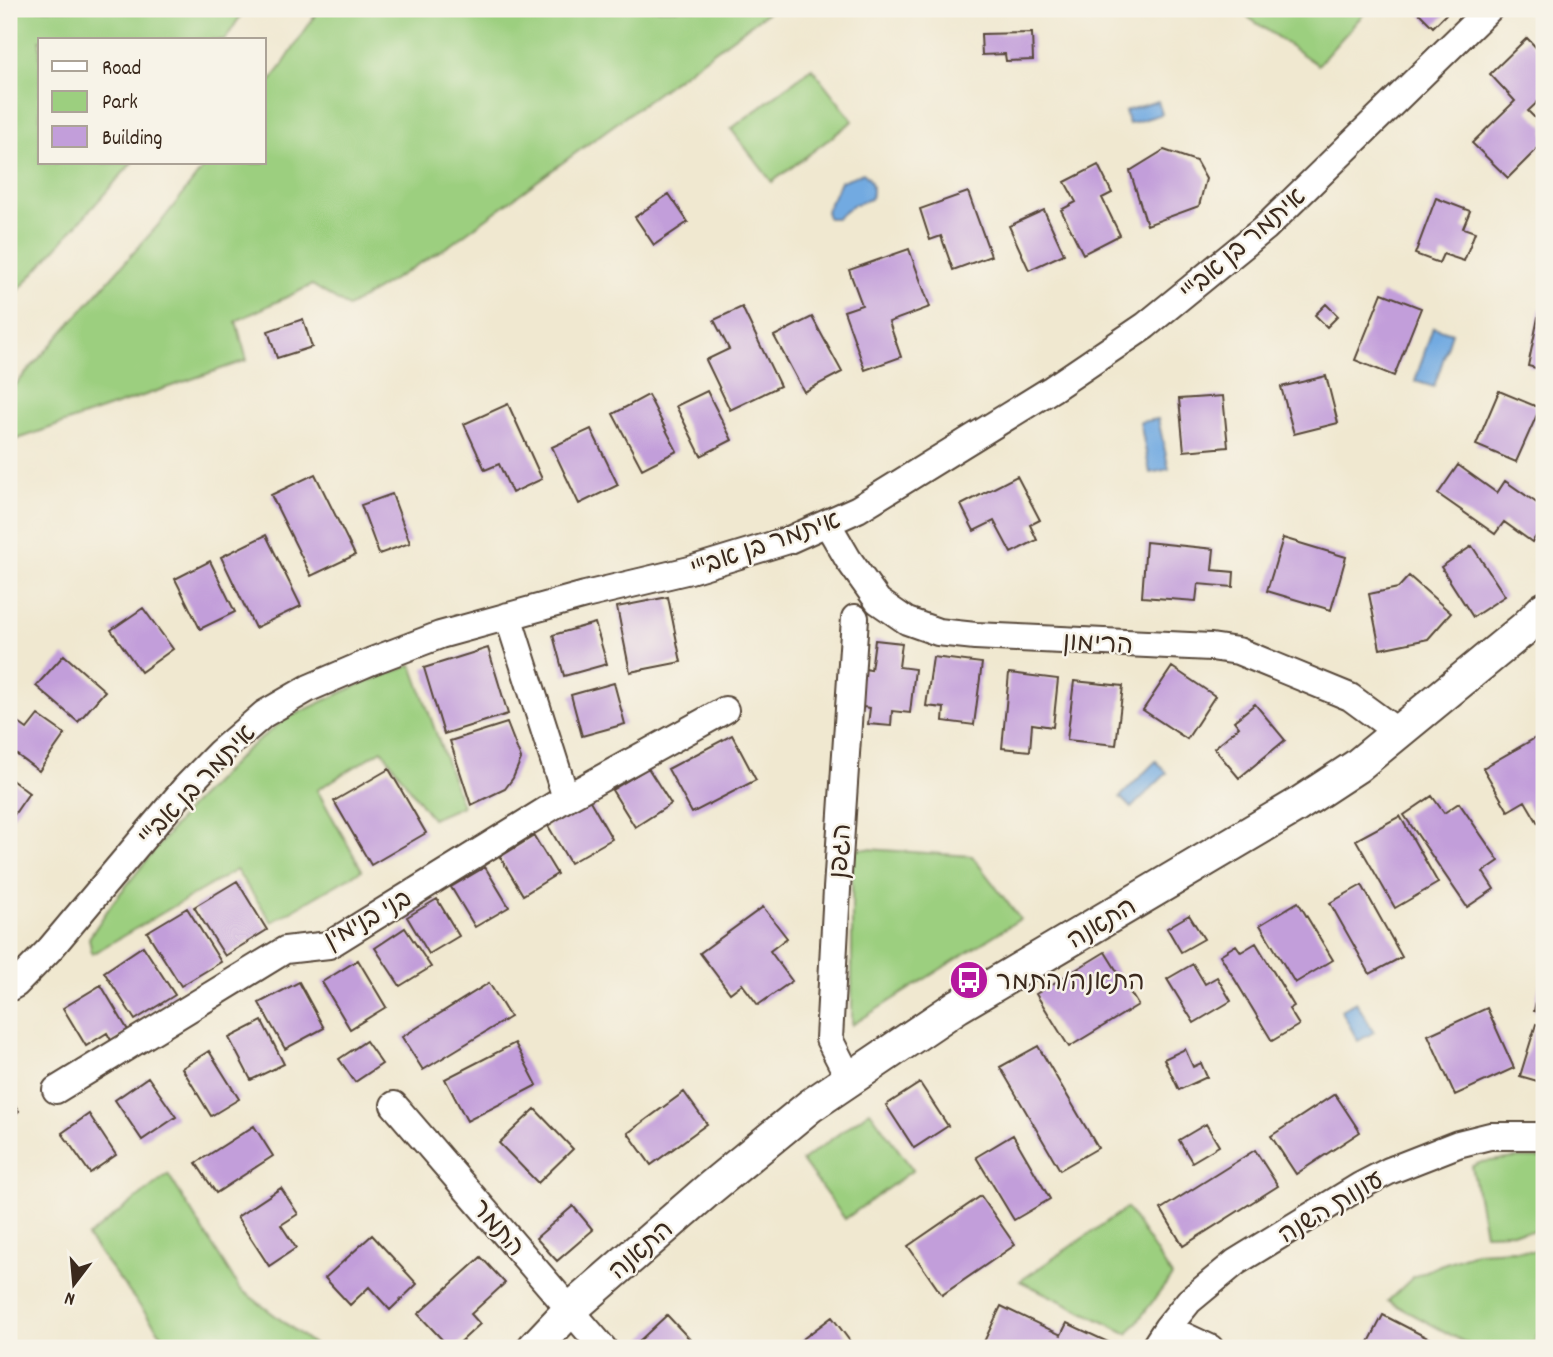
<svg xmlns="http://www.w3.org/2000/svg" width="1553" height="1357" viewBox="0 0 1553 1357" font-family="Dekko,'Playpen Sans Hebrew',sans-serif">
<rect width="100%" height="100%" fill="#f7f3e8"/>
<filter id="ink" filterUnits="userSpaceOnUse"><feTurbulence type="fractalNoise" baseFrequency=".0143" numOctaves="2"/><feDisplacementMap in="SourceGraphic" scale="14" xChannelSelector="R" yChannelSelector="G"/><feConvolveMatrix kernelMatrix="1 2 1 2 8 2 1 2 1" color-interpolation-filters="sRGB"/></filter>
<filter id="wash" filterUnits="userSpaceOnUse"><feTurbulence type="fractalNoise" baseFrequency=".00686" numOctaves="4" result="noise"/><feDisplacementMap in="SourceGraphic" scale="28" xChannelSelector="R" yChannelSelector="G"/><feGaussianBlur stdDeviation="1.57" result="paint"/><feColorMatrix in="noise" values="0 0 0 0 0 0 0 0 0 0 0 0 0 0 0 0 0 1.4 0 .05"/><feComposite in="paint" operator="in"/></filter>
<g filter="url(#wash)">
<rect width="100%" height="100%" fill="#f0e8d0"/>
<path fill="#9ccf7f" stroke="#6c7c4e" stroke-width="2" d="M9 9H245L225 40H40V163H132L9 301Z
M319 9H772L450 245 348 307 312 285 236 321 247 360 9 442V392L161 222 207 163H264V89L280 69Z
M1236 9H1368L1318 65Z
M812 68 853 121 772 182 731 129Z
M412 665 462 806 432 819 382 750 317 790 362 870 272 922 236 870 92 954 89 938 113 902 188 809 244 752 285 719 358 685Z
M852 848 972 856 1020 919 852 1025Z
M870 1111 913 1170 845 1219 802 1161Z
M1515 1158H1544V1231L1485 1233 1472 1166 1482 1162Z
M168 1174 239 1288 318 1348H172L87 1237Z
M1127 1208 1172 1276 1128 1334 1020 1281Z
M1513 1250 1544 1252V1313L1533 1348H1475L1388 1301 1413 1277 1440 1265 1477 1252Z"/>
<path fill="#72aae1" stroke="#566a80" stroke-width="2" d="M1158 101 1162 114 1129 124 1125 111Z
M863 173C873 180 873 188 871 199L853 205 837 218H828L826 211 841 181Z
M1433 327 1452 333 1434 387 1415 381Z
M1158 419 1169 469 1150 473 1140 422Z
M1156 761 1167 773 1131 808 1120 797Z
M1356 1002 1374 1032 1358 1041 1341 1010Z"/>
<g id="blocks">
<path fill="#c29eda" d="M1415 9H1451L1433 27Z
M1032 33 1033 60 1006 61 1005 54 982 55 981 34Z
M1527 38 1544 56V96L1528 111 1544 127V142L1508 178 1472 143 1515 101 1490 74Z
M1164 150 1196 161 1206 179 1199 206 1147 225 1130 171Z
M1098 165 1112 193 1102 198 1120 235 1083 254 1061 210 1076 202 1065 182Z
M968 192 991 256 953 270 941 236 930 240 920 209Z
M669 194 688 222 654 245 635 217Z
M1436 198 1470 211 1463 228 1475 232 1464 261 1443 254 1439 263 1415 254Z
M1044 210 1064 254 1029 270 1009 226Z
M909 249 930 307 889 322 901 357 865 370 844 311 862 305 849 270Z
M1382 293 1421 308 1394 376 1355 360Z
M1326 304 1338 316 1327 327 1315 315Z
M742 307 780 386 730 410 706 360 729 349 714 320Z
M1540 308 1544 309V370L1528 366Z
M812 317 842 372 804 392 774 336Z
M303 319 312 347 277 358 268 331Z
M1326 376 1338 423 1294 434 1281 387Z
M707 391 732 440 701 456 676 406Z
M1499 391 1540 408 1516 462 1476 445Z
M648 395 677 451 642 469 613 414Z
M1223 396 1228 447 1184 451 1179 399Z
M508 404 542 479 512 493 499 464 485 470 464 424Z
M591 429 618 485 579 504 552 447Z
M1458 465 1497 493 1505 481 1544 508V525L1532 542 1504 522 1495 534 1438 494Z
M315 474 355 555 311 576 271 495Z
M1017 476 1040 520 1030 525 1037 540 1011 553 994 521 974 531 961 505Z
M392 494 410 543 379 554 361 505Z
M266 535 301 606 255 628 221 557Z
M1283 538 1346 557 1331 610 1267 591Z
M1146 542 1214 549 1212 570 1234 572 1233 587 1198 584 1196 601 1142 597Z
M1472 546 1505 596 1473 617 1441 567Z
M210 561 235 612 200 629 175 579Z
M1409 576 1451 613 1428 639 1380 649 1369 594 1398 588Z
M668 597 681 662 630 672 617 607Z
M143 608 173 649 141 672 111 630Z
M595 623 607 664 564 676 553 635Z
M875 640 902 643 899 667 915 669 910 713 892 711 891 726 868 724 870 708 853 706 858 668 871 670Z
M488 648 508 714 444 734 424 668Z
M64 655 105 691 78 722 36 686Z
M933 657 982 663 974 725 943 721 944 708 926 706Z
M1172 667 1215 696 1187 739 1143 710Z
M1009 673 1058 679 1053 727 1032 724 1030 751 1002 748Z
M1074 681 1123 686 1116 745 1067 740Z
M614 683 625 724 582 736 571 695Z
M1255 704 1285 740 1239 778 1214 748 1239 727 1234 721Z
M38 715 65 734 39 771 9 749V716L27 729Z
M507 723 521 759 513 778 505 789 471 805 450 741Z
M1544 733V819L1538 823 1525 801 1508 811 1483 768Z
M732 735 756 780 692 813 668 769Z
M648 768 671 804 635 827 612 790Z
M389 769 426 833 371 865 334 801Z
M9 778 29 793 9 822Z
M1432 796 1444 813 1459 803 1499 861 1483 872 1494 889 1467 907 1404 815Z
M589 799 612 839 570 863 547 824Z
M1400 816 1438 883 1395 908 1356 840Z
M534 836 557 874 523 895 500 857Z
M485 867 509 907 475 927 451 887Z
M237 881 267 930 225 956 194 907Z
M1362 885 1402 957 1370 974 1330 903Z
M437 899 459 936 429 954 407 917Z
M1298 902 1333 960 1295 983 1260 925Z
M763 907 787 938 770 951 792 981 758 1005 742 984 730 993 700 953Z
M187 908 221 962 181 986 147 932Z
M1189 915 1204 939 1181 952 1167 928Z
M405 928 431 967 400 986 375 948Z
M1256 943 1294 1006 1289 1009 1299 1025 1272 1041 1220 955 1236 945 1241 952Z
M143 946 175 995 135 1020 104 972Z
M1105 952 1138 1005 1069 1047 1036 994Z
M358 960 386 1007 350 1029 322 982Z
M1193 964 1205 984 1217 977 1231 1001 1194 1023 1167 979Z
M1543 968H1544V1013L1534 1011Z
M299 982 324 1028 285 1049 259 1003Z
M489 983 510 1017 423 1070 402 1037Z
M101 985 129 1032 112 1042 107 1033 86 1046 63 1008Z
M1487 1008 1514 1068 1455 1095 1428 1035Z
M262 1021 284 1064 251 1080 229 1038Z
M1536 1024 1544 1027V1083L1520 1076Z
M366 1041 382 1064 355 1082 339 1059Z
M515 1043 537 1085 467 1121 445 1079Z
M1038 1046 1098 1148 1060 1170 1000 1067Z
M1185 1049 1193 1067 1201 1063 1207 1077 1179 1090 1164 1059Z
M209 1051 239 1099 211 1116 182 1068Z
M148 1077 176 1117 142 1140 115 1100Z
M920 1083 948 1126 914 1148 886 1105Z
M684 1092 707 1124 651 1165 628 1133Z
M1335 1094 1360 1132 1296 1174 1271 1136Z
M9 1099 19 1111 9 1120Z
M535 1109 573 1149 538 1183 499 1143Z
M89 1114 116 1155 90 1173 62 1133Z
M1206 1124 1219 1146 1192 1162 1179 1140Z
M254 1126 273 1156 216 1193 196 1163Z
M1013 1135 1050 1199 1014 1220 976 1157Z
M1255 1150 1278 1186 1183 1246 1161 1209Z
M281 1188 298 1214 281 1225 296 1248 269 1266 237 1217Z
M981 1196 1015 1245 942 1295 908 1246Z
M573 1206 593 1230 557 1261 536 1238Z
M372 1235 417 1284 390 1310 369 1287 350 1305 325 1278Z
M481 1257 505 1283 471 1314 480 1324 454 1348H450L418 1314Z
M1001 1306 1061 1335 1067 1323 1110 1343 1107 1348H981Z
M667 1315 698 1348H640L636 1344Z
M1383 1315 1447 1348H1366Z
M832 1317 855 1348H791Z"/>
</g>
</g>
<g filter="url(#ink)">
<use href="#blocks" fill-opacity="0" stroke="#564639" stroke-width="2"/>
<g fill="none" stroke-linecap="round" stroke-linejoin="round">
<g stroke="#564639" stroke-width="30">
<path id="minor" d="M827 523 848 559 878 601 907 621 938 632 975 636 1211 647 1238 651 1350 697 1399 733
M508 616 566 798
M9 988 16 984 50 949 186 787 220 752 264 714 309 688 372 661 440 635 585 595 690 570 789 540 858 509 1052 389 1145 326 1265 228 1489 9
M850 1080 829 1039 837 889 855 618
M56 1090 285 950 329 945 566 798 725 710
M394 1105 603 1348
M1167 1328 1210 1348
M1154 1348 1167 1328 1189 1301 1236 1262 1360 1186 1389 1171 1458 1144 1490 1136H1544"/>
</g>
<g stroke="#564639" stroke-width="37">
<path id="tertiary" d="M534 1348 570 1310 709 1189 810 1106 958 1006 1296 806 1357 766 1525 628 1544 609"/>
</g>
<use href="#minor" stroke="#fff" stroke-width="26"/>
<use href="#tertiary" stroke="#fff" stroke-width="33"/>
</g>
</g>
<defs>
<g id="bus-disc" transform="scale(2.0125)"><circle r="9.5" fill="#b5179e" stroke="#f7f3e8"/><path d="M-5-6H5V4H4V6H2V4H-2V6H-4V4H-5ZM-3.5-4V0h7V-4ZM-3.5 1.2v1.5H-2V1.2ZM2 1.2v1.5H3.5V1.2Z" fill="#fff"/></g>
</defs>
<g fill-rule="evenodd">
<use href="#bus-disc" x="969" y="980"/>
</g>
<g text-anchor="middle" stroke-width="5" stroke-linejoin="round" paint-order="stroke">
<g font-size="26" fill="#3b2a1e" stroke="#f7f3e8">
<text transform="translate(1242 243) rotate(-41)" y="9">איתמר בן אב"י</text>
<text transform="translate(765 543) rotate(-19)" y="9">איתמר בן אב"י</text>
<text transform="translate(1098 642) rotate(3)" y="9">הרימון</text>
<text transform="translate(196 784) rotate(-46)" y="9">איתמר בן אב"י</text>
<text transform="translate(839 851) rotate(-86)" y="9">הגפן</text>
<text transform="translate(367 918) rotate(-29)" y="9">בני בנימין</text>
<text transform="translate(1101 922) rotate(-31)" y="9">התאנה</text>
<text transform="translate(1330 1206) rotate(-31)" y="9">עונות השנה</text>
<text transform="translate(499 1227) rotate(49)" y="9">התמר</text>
<text transform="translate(640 1249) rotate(-41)" y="9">התאנה</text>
</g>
<g font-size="26" fill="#3b2a1e" stroke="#f7f3e8" text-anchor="start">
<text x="996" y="989">התאנה/התמר</text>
</g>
</g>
<rect width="1553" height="1357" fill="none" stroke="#f7f3e8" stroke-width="35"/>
<rect x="38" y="38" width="228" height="126" fill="#f7f3e8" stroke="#aca397" stroke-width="2"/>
<rect x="52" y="61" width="35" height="10" fill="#ffffff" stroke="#aca397" stroke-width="2"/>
<text x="102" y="74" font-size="21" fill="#3b2a1e">Road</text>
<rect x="52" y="91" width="35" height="21" fill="#9ccf7f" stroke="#aca397" stroke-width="2"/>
<text x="102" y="108" font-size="21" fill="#3b2a1e">Park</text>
<rect x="52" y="126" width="35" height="21" fill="#c29eda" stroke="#aca397" stroke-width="2"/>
<text x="102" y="144" font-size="21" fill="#3b2a1e">Building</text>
<g transform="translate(74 1284) rotate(196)" stroke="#f7f3e8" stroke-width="5" paint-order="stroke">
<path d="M0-5L12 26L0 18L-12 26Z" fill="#3b2a1e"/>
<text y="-10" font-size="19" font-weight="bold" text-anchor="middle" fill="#3b2a1e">N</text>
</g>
</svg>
